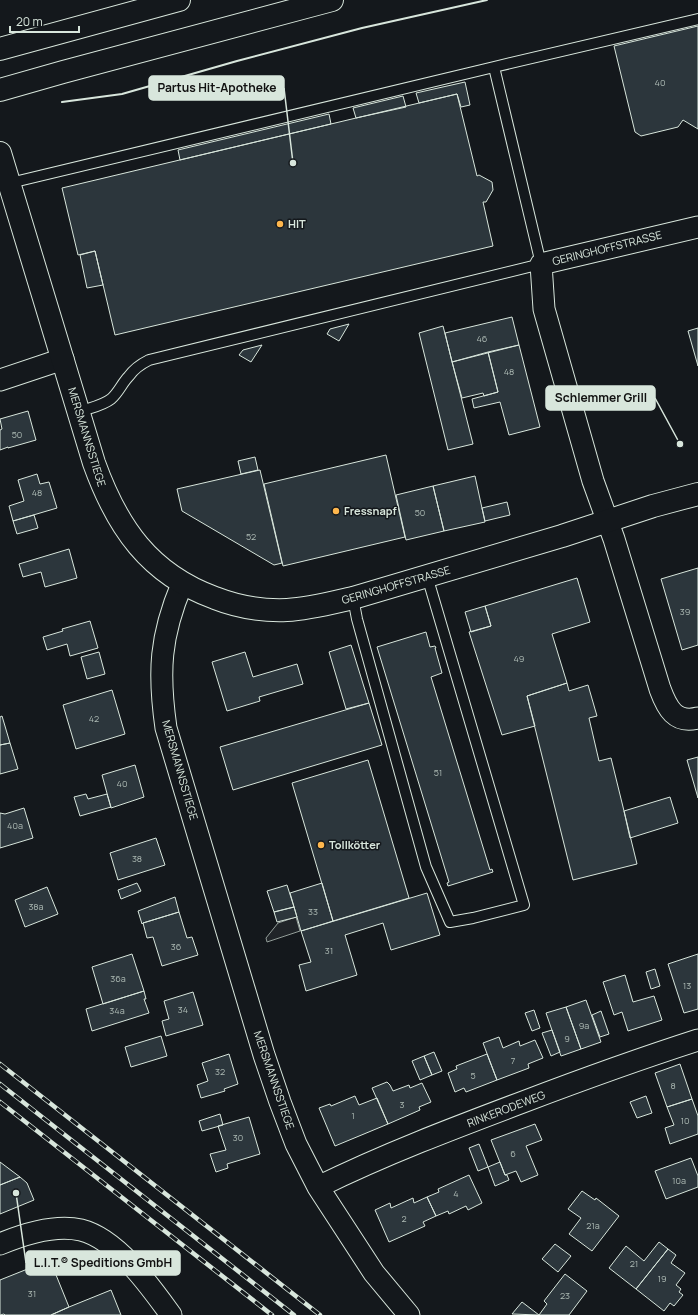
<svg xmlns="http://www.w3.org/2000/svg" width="698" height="1315" viewBox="0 0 698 1315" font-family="Manrope,sans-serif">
<rect width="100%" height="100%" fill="#14181c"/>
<path fill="#202428" stroke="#939e99" d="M296 917 300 931 267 942 266 938 278 923Z"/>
<path fill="#2c363c" stroke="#d8e6dc" d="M698 26V129L683 120 678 127 641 136 635 132 614 46Z
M465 82 470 105 461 107 457 94 419 103 416 93Z
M457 94 477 176 479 175 492 182 493 190 486 202H483L493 246 115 335 95 251 78 255 62 188Z
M403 96 406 107 356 118 353 108Z
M329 114 331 124 180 160 178 150Z
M95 251 103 285 87 288 80 255Z
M512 317 519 345 452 362 445 333Z
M349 324 339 341 327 334 330 329Z
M443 326 473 444 448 450 419 333Z
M698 328V366L688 331Z
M262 345 251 362 239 355 243 350Z
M519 345 540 427 509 435 500 402 474 408 472 399 498 392 488 352Z
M488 352 498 392 484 396 483 393 462 398 452 362Z
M28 411 36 440 8 448V447L0 450V430L2 429 0 419Z
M386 455 405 537 283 566 264 484Z
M255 457 258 470 241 474 238 461Z
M260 470 282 563 274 565 182 511 177 489Z
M37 474 40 484 49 482 57 508 13 521 9 506 24 501 18 480Z
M475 476 485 522 444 531 433 486Z
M433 486 444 531 406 540 396 495Z
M507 502 510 515 485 521 482 508Z
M34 515 38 528 17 534 13 521Z
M69 549 77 578 45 587 41 572 23 577 19 564Z
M698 568V645L682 650 661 579Z
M577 578 590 622 552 634 567 683 527 696 535 726 502 735 469 632 491 626 485 606Z
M485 606 491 626 471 632 465 612Z
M90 621 98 648 70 656 67 644 47 650 43 637 63 631 62 629Z
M426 632 430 647 435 646 436 648H435L442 673 431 677 490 870 492 869 493 872 448 886 447 883 449 882 377 647Z
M351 645 369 703 346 709 329 652Z
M99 652 105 674 87 679 81 657Z
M245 652 253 677 297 664 303 684 259 697 260 701 227 711 212 662Z
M567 683 569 691 588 685 597 716 589 718 599 761 611 758 637 864 573 880 527 696Z
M112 690 125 734 76 749 63 705Z
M369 703 382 745 233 790 220 747Z
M2 716 10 743 0 745V717Z
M10 743 18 769 0 774V745Z
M698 757V798L687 760Z
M368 760 409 898 333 921 292 783Z
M135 765 144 797 111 808 102 775Z
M86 794 88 799 107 794 111 807 80 816 74 797Z
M670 797 678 823 630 838 624 811Z
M24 808 33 838 0 848V813L5 814Z
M156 838 165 865 118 880 110 853Z
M137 883 141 891 121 899 118 890Z
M322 883 333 921 301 931 290 893Z
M287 885 294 907 274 912 267 891Z
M47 887 58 914 25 927 15 900Z
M427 893 440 935 391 950 383 923 345 935 357 975 306 991 299 965 311 962 301 931Z
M175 897 179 912 143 923 142 924 138 911Z
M294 907 297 917 277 922 274 912Z
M179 912 187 938 192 937 198 955 162 966 153 937 147 938 143 923Z
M132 954 144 991 103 1004 92 967Z
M698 954V1009L684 1013 668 964Z
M655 969 660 986 651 989 646 972Z
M625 975 633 1002 654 996 662 1020 628 1031 622 1012 614 1015 603 982Z
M144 991 146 999H144L149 1013 92 1031 86 1009Z
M193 992 203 1025 166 1036 162 1021 169 1019 164 1001Z
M586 1000 601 1042 581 1049 566 1007Z
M566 1007 581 1049 561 1056 546 1013Z
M534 1010 540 1028 532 1031 525 1013Z
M601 1011 609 1034 600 1037 592 1015Z
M552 1030 560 1052 551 1056 542 1033Z
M161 1036 167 1056 131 1067 125 1047Z
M499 1037 503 1048 519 1041 520 1046 535 1040 543 1058 528 1064 529 1068 497 1080 483 1043Z
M434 1052 442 1071 432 1075 424 1056Z
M229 1054 238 1084 224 1089 225 1091 201 1098 197 1085 208 1081 202 1063Z
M487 1054 497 1080 466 1092 464 1088 455 1092 448 1073 457 1069 456 1066Z
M424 1056 432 1075 420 1080 412 1061Z
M680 1064 692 1099 667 1107 655 1073Z
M387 1082 390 1085 393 1091 409 1085 410 1088 422 1083 431 1102 419 1107 420 1110 388 1124 372 1088Z
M355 1096 359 1105 377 1098 388 1124 335 1146 319 1108 330 1104 331 1106Z
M646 1096 652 1113 637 1118 630 1102Z
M692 1099 698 1116V1134L670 1144 665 1128 674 1125 667 1107Z
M220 1114 223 1125 202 1131 199 1121Z
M249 1117 260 1154 227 1164 228 1168 216 1172 210 1154 226 1150 218 1126Z
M535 1124 542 1140 526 1146 538 1175 521 1182 516 1171 505 1175 491 1140Z
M479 1144 488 1167 478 1171 469 1148Z
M691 1158 698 1176V1187L666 1199 655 1171Z
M0 1162 20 1177 0 1185Z
M500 1162 505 1175H507L509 1180 495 1186 488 1167Z
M469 1175 482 1203 468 1210 466 1206 449 1214 448 1211 436 1216 427 1197 439 1192 438 1189Z
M20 1177 27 1183 34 1200 0 1214V1185Z
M582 1191 595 1200 596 1198 619 1216 592 1251 569 1234 581 1218 568 1209Z
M427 1197 436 1216 423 1222 425 1226 389 1242 375 1210 390 1203 391 1208 413 1198 414 1203Z
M659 1242 668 1249 636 1289 609 1268 626 1246 644 1261Z
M555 1244 571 1256 558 1272 542 1259Z
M668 1249 676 1255 671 1263 685 1273 676 1285 681 1289 679 1292 683 1295 674 1306 670 1303 664 1311 636 1289Z
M50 1260 69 1307 51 1315H5L4 1314 0 1315V1280Z
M565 1274 587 1291 569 1315H539L547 1304 544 1301Z
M111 1290 121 1315H51L69 1307Z
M522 1302 539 1315 512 1314Z"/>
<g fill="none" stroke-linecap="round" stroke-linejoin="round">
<g stroke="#d8e6dc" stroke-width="12">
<path id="lane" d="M494 67 698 19
M10 183 494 67 541 264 149 360C141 364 134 369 129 376 122 383 119 392 111 399 102 406 89 408 79 412
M353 598 357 619 426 867 450 922 473 918 524 905 427 576"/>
</g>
<g stroke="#d8e6dc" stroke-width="23">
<path id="street" d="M698 227 541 264 544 309 593 481 614 539 660 689C667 708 675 724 698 718
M0 380 63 359
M182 584C160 636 158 672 166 728L264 1055 280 1102 296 1144 318 1187 374 1273 409 1315
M318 1187C385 1154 454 1128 523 1102 581 1080 639 1059 698 1040
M0 1244C24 1234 55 1224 81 1230 117 1239 150 1286 171 1315"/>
</g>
<g stroke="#d8e6dc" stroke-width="24">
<path id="secondary" d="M0 153 94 463C117 527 149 574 215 598 238 607 263 611 287 610 309 609 331 603 353 598L562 536 653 506 698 494"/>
</g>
<g stroke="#d8e6dc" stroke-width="24">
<path id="highway" d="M0 49 179 0
M0 90 63 72 332 0"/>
</g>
<use href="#lane" stroke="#14181c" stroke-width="10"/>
<use href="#street" stroke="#14181c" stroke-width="21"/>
<use href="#secondary" stroke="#14181c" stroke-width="22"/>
<use href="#highway" stroke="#14181c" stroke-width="22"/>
<g stroke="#d8e6dc" stroke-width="4.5">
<path id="rail" d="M0 1064 320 1315
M0 1084 294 1315
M0 1102 272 1315"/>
</g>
<use href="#rail" stroke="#14181c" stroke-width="3" stroke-dasharray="9" stroke-linecap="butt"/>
<path stroke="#d8e6dc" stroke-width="2" d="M62 102 122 94 237 61 362 28 487 0"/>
</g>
<g fill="#ffb74d" stroke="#14181c" stroke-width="1.5">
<circle cx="280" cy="224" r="4"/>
<circle cx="336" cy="511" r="4"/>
<circle cx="321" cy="845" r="4"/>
</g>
<g text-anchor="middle" stroke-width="3" stroke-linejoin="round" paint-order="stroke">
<g font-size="9" fill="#adbab4">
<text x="660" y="86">40</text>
<text x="482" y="342">46</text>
<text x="509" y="375">48</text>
<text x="17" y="438">50</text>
<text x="37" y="496">48</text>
<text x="420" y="516">50</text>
<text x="251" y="540">52</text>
<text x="685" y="615">39</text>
<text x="519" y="662">49</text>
<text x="94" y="722">42</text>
<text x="438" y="776">51</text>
<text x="122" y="787">40</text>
<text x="15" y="829">40a</text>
<text x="137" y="862">38</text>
<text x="36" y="910">38a</text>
<text x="313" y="915">33</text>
<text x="176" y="950">36</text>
<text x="329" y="954">31</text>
<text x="118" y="982">36a</text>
<text x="687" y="989">13</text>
<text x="183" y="1013">34</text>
<text x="117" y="1014">34a</text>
<text x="584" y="1029">9a</text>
<text x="567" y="1042">9</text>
<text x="513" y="1064">7</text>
<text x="220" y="1075">32</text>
<text x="473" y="1079">5</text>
<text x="673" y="1089">8</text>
<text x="402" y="1108">3</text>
<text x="353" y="1119">1</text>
<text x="685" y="1124">10</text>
<text x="238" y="1141">30</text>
<text x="513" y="1157">6</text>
<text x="679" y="1184">10a</text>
<text x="456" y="1197">4</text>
<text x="404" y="1222">2</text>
<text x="593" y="1229">21a</text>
<text x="634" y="1267">21</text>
<text x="662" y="1282">19</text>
<text x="32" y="1297">31</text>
<text x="565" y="1299">23</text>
</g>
<g font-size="11" font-weight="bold" fill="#d8e6dc" stroke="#14181c" text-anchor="start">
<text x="288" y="228">HIT</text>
<text x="344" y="515">Fressnapf</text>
<text x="329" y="849">Tollkötter</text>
</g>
<g font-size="11" fill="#d8e6dc" stroke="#14181c">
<text transform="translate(607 248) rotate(-14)" y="4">GERINGHOFFSTRASSE</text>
<text transform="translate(87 437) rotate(73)" y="4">MERSMANNSSTIEGE</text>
<text transform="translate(396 585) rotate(-16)" y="4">GERINGHOFFSTRASSE</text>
<text transform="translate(180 770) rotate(74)" y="4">MERSMANNSSTIEGE</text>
<text transform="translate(274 1080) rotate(71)" y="4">MERSMANNSSTIEGE</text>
<text transform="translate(506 1109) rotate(-21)" y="4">RINKERODEWEG</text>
</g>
</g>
<path fill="none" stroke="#d8e6dc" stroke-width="1.5" d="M293 163L284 88M680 444L655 398M16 1193L26 1263"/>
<g fill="#d8e6dc" stroke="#14181c" stroke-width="1.5">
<circle cx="293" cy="163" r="4"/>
<circle cx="680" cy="444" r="4"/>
<circle cx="16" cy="1193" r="4"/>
</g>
<g fill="#d8e6dc" stroke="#d8e6dc" stroke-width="1.5">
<rect x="149" y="76" width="135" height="24" rx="4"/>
<rect x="546" y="386" width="109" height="24" rx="4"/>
<rect x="26" y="1251" width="154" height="24" rx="4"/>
</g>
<g font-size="12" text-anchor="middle" font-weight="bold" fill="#111">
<text x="217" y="92">Partus Hit-Apotheke</text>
<text x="601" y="402">Schlemmer Grill</text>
<text x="103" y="1267">L.I.T.® Speditions GmbH</text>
</g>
<path d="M10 26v6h69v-6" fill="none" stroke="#d8e6dc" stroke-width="2"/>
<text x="16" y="26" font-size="12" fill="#d8e6dc" stroke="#14181c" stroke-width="3" paint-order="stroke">20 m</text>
</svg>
